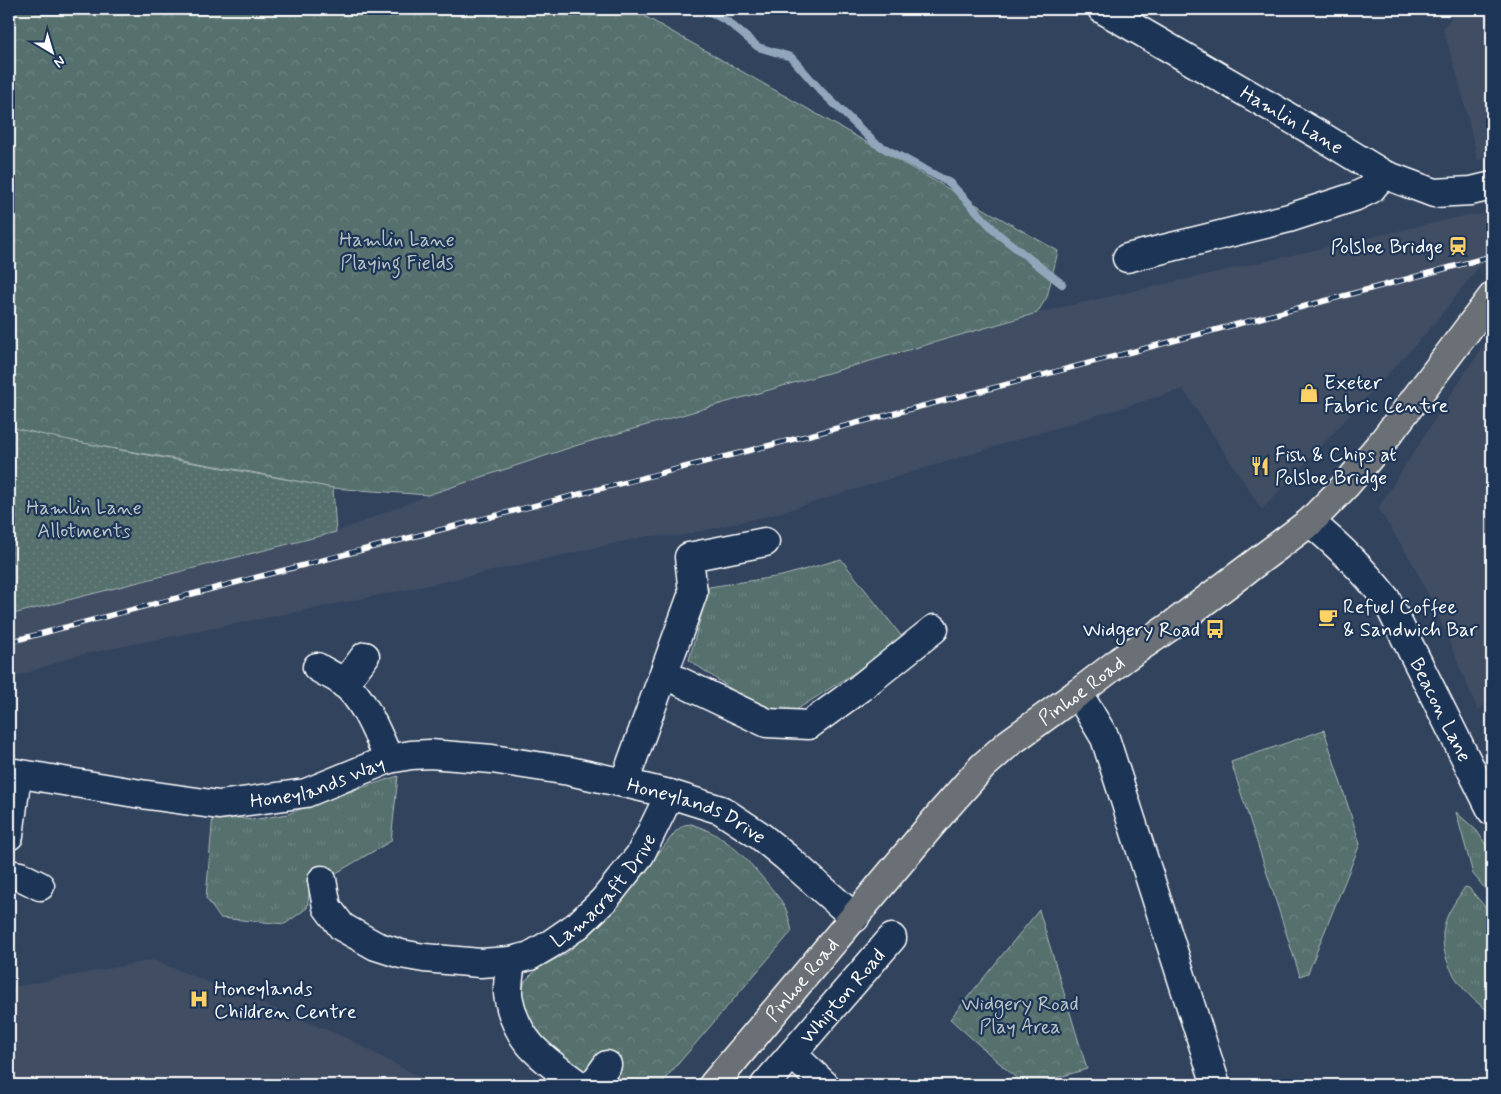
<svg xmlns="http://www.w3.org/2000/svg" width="1501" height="1094" viewBox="0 0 1501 1094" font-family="Mynerve,sans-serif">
<defs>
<pattern id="grass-tufts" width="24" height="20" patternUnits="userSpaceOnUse" patternTransform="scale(1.25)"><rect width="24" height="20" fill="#546f6d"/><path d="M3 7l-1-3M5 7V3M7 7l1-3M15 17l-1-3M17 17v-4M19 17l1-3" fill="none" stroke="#6e8583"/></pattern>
<pattern id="park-crowns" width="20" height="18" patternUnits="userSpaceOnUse" patternTransform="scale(1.25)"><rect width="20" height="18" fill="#546f6d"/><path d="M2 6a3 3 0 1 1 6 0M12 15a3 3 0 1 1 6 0" fill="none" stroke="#6e8583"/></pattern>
<pattern id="garden-dots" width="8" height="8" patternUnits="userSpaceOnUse" patternTransform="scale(1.25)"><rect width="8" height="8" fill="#546f6d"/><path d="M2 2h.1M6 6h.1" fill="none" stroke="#6e8583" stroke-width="1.8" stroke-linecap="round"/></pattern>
</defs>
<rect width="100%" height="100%" fill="#32435e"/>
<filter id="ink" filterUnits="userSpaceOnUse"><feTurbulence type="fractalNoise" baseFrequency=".02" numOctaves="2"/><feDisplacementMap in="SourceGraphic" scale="10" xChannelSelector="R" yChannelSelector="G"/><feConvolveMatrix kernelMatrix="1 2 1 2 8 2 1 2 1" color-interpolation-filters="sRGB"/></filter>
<g filter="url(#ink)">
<path fill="#414d63" d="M1458 9H1492V153L1478 161 1459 82 1443 28Z
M1487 214 1492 216V250L1429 330 1262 510 1183 389 772 515 679 536H648L420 587 75 656 9 679V615L336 532 428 495 581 444 1037 313 1468 215Z
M1492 334V697L1478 711 1439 617 1413 564 1378 508 1464 374Z
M153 960 345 1037 434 1085H9V988Z"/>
<path fill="url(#grass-tufts)" stroke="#aab7b6" d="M841 559 903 638 857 671 796 710 775 711 744 698 689 660 709 587 782 576Z
M398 776 391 841 331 876 311 880 307 908 285 924 220 918 206 898 213 814 252 820 288 814 324 800Z
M1456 812 1477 831 1492 854V897L1473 874Z
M1465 887 1469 888 1492 915V1013C1465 997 1441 966 1443 933 1444 916 1456 901 1465 887Z"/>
<path fill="url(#park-crowns)" stroke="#aab7b6" d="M9 9H632L1058 251 1047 297 1037 313 581 444 428 495 332 488 251 472 59 439 9 427Z
M1324 730 1360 844 1308 973 1300 976 1231 762Z
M691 824C726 835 745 857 767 883 774 892 783 901 787 912 789 918 790 925 792 931L660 1085H573L567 1070 553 1046 541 1040 529 1028 521 996 525 981 537 969 567 953 616 908 676 831 684 825Z
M1039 910 1087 1069 1032 1085H1024L950 1019Z"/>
<path fill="url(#garden-dots)" stroke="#aab7b6" d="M9 427C115 452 225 467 333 488L336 532 9 615Z"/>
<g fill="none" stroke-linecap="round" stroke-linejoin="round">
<path stroke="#91a6bb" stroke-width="8" d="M704 9 727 21 758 47 791 57 821 91 875 143 950 183 998 234 1062 284"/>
<g stroke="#fff" stroke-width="31">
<g id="minor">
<path id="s1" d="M1102 9 1321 136 1383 174 1434 193 1471 191 1492 186"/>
<path d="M1127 258 1289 218 1354 197 1371 189 1383 174"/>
<path id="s2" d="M1310 522C1338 545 1363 569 1386 599L1492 811"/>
<path id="s3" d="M765 542 689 557 693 593 624 783 670 794 721 810 759 835 786 857 855 918"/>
<path d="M317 667C326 673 337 677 345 684 366 702 377 734 389 759"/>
<path d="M664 674 767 723 809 725 860 688 934 629"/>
<path d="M344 684 365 656"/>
<path d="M1078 693 1105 738 1216 1085"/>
<path id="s4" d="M9 772 141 794 219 805 306 793 389 759 411 755 430 754 492 759 569 771 624 783"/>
<path d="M9 836 17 774"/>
<path d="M9 874 20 876 40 886"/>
<path id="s5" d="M322 880 327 907 342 927 376 946 401 954 424 958 480 963 511 961 530 956 552 943 578 925 604 900 640 855 670 794"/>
<path d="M511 961C510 973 506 989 509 1000 518 1045 546 1060 579 1085"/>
<path d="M792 1054 825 1085"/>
<path d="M593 1085 607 1065"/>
<path id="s6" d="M765 1085 892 938"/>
</g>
</g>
<g stroke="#fff" stroke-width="31">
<g id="major">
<path id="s7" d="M713 1085 943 811 983 766 1009 743 1078 693 1124 658 1174 624 1310 522 1346 485 1384 440 1492 297"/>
</g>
</g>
<use href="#minor" stroke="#1d3557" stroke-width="28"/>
<use href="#major" stroke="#6b7074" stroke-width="28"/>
<g stroke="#fff" stroke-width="5.5">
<path id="rail" d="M9 642C503 511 999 390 1492 256"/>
</g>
<use href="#rail" stroke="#1d3557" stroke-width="4" stroke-dasharray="11" stroke-linecap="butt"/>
</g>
</g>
<defs>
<g id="station-bare" transform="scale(1.5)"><path d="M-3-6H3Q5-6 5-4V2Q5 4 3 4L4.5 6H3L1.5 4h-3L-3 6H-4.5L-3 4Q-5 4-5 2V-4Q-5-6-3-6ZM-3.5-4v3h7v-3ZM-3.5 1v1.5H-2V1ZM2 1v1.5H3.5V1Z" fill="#ffd166" stroke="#1d3557" stroke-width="2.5" paint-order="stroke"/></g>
<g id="shop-bare" transform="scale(1.5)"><path d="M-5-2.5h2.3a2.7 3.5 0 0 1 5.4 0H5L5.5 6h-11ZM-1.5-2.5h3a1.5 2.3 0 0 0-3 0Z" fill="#ffd166" stroke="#1d3557" stroke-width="2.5" paint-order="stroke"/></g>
<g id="restaurant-bare" transform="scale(1.5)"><path d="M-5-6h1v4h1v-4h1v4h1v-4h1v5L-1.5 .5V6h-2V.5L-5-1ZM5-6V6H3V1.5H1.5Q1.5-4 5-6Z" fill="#ffd166" stroke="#1d3557" stroke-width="2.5" paint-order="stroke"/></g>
<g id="cafe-bare" transform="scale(1.5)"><path d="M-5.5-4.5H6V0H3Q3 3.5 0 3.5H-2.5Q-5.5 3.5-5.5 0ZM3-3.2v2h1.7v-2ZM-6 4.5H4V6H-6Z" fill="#ffd166" stroke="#1d3557" stroke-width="2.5" paint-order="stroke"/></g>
<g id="bus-bare" transform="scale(1.5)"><path d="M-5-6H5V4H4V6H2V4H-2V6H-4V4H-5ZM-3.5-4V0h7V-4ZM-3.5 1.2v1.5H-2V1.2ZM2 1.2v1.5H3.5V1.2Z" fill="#ffd166" stroke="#1d3557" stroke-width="2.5" paint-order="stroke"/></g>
<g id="hospital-bare" transform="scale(1.5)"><path d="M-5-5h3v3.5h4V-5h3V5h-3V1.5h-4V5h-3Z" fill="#ffd166" stroke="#1d3557" stroke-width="2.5" paint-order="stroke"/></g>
</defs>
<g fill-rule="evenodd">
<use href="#station-bare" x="1458" y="246"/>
<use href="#shop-bare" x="1309" y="393"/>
<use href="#restaurant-bare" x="1260" y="466"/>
<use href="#cafe-bare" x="1328" y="617"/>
<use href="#bus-bare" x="1215" y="629"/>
<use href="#hospital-bare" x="199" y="999"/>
</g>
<g text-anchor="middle" stroke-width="4.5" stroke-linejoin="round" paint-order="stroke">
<g font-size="20" fill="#fff" stroke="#1d3557">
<text dy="7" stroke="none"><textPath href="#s1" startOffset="220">Hamlin Lane</textPath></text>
<text dy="7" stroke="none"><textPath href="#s7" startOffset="542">Pinhoe Road</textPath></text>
<text dy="7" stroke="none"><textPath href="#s2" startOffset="232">Beacon Lane</textPath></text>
<text dy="7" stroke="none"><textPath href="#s4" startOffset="314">Honeylands Way</textPath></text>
<text dy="7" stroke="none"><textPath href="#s3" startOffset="394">Honeylands Drive</textPath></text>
<text dy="7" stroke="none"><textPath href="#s5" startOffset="348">Lamacraft Drive</textPath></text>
<text dy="7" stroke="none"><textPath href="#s7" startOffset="138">Pinhoe Road</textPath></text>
<text dy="7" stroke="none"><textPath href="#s6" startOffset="118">Whipton Road</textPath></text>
</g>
<g font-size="20" fill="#bbc5c5" stroke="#1d3557">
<text x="397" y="246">Hamlin Lane<tspan x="397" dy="23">Playing Fields</tspan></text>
<text x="84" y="514">Hamlin Lane<tspan x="84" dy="23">Allotments</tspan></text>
<text x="1020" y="1010">Widgery Road<tspan x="1020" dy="23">Play Area</tspan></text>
</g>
<g font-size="20" fill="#fff" stroke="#1d3557" text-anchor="start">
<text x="1443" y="253" text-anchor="end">Polsloe Bridge</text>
<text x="1324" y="389">Exeter<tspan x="1324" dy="23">Fabric Centre</tspan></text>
<text x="1275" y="461">Fish &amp; Chips at<tspan x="1275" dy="23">Polsloe Bridge</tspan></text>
<text x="1343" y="613">Refuel Coffee<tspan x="1343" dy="23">&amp; Sandwich Bar</tspan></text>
<text x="1200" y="636" text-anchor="end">Widgery Road</text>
<text x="214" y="995">Honeylands<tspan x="214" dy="23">Children Centre</tspan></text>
</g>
</g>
<rect width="1501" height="1094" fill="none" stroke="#1d3557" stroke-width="30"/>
<rect x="15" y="15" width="1471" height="1064" fill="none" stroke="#fff" stroke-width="2" filter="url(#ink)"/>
<g transform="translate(52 52) rotate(142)" stroke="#1d3557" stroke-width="4" paint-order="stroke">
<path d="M0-4L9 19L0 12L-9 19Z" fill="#ffffff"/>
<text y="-8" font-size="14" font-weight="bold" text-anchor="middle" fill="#ffffff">N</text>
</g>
</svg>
